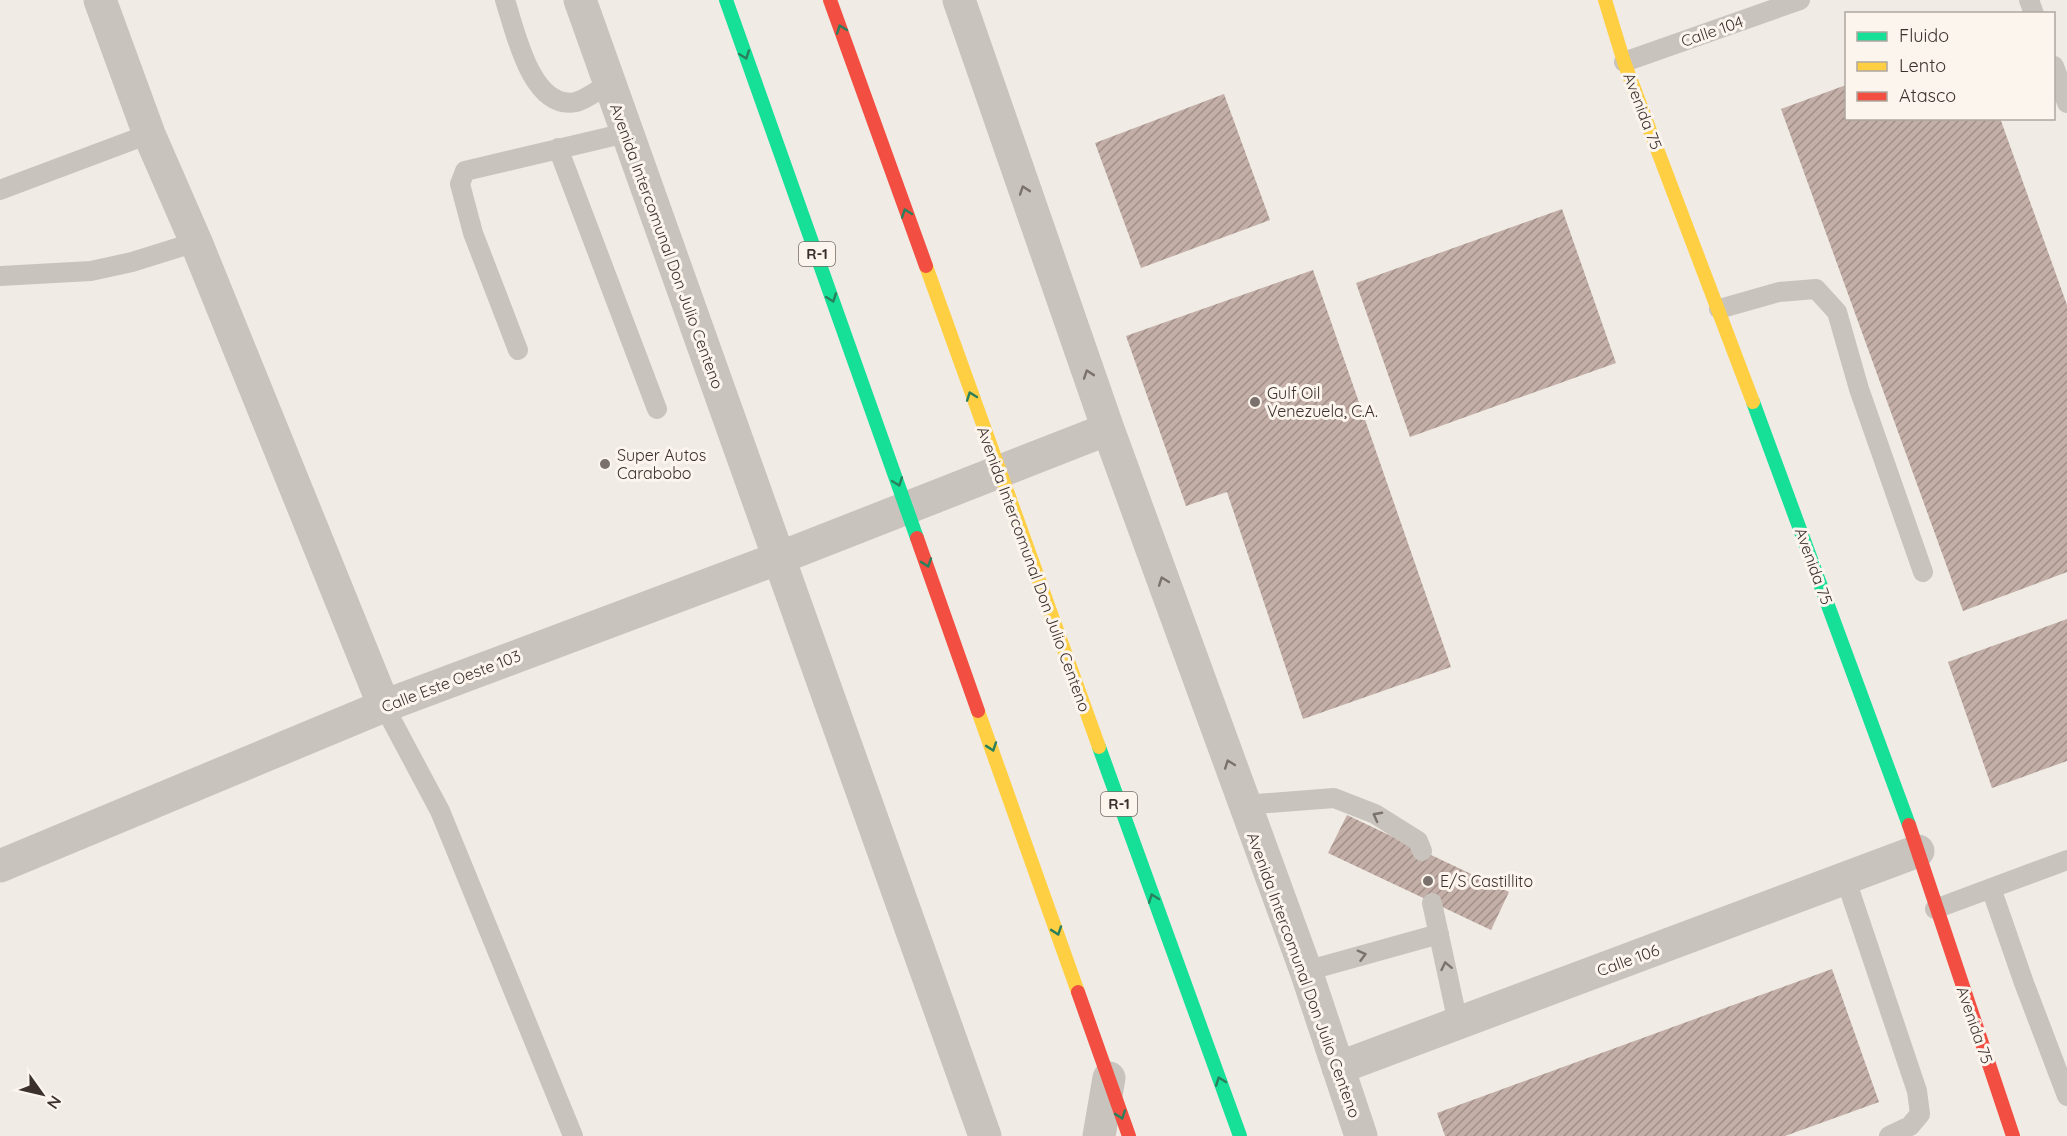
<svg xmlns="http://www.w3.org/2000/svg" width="2067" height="1136" viewBox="0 0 2067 1136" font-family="Quicksand,sans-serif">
<defs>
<pattern id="building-hatch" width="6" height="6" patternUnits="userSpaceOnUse" patternTransform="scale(1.5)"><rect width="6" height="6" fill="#c3afa7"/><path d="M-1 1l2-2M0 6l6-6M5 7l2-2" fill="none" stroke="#a08f88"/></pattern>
</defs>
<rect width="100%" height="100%" fill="#f0ebe5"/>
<path fill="url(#building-hatch)" d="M1846 85V118H2000L2067 305V572L1963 611 1781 109Z
M1224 94 1270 220 1141 268 1095 143Z
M1562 209 1616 363 1410 437 1356 283Z
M1313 270 1451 667 1303 719 1227 492 1186 506 1126 336Z
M2067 619V761L1992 788 1948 662Z
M1347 815 1509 892 1491 930 1328 853Z
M1832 969 1879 1102 1785 1136H1445L1437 1113Z"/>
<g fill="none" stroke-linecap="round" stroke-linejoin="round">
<path stroke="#c9c3be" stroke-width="20" d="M505 0C515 30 531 111 576 102 587 99 599 89 609 84
M2029 0 2034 14
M1624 62 1800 0
M2054 66 2067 103
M558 148 657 409
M0 190 149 134
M0 276 91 271 132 262 196 242
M1719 309 1779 292 1816 289 1837 312 1859 389 1923 572
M518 350 473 233 460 184 465 171 626 133
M384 706 440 811 573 1136
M1243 805 1334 798 1375 814 1418 841 1422 851
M1846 880 1917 1091 1920 1114 1910 1126 1889 1136
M1991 888 2024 983 2067 1096
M1432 903 1458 1023
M1935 909 2067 860
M1306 971 1439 934"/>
<path stroke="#c9c3be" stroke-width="33" d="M100 0 149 134 196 242 384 706
M580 0 985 1136
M959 0 1108 429 1306 971 1361 1136
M0 866 384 706 779 558 1108 429
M1338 1068 1918 851
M1099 1136 1109 1078"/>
<path stroke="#16e098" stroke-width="14" d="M726 0 917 538
M1753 402 1909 825
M1099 747 1240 1136"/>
<path stroke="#ffcf43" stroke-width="14" d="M1605 0 1624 62 1753 402
M926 266 1099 747
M978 711 1078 992"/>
<path stroke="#f24e42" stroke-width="14" d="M830 0 926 266
M917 538 978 711
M1909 825 2013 1136
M1078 992 1129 1136"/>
</g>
<defs><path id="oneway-chevron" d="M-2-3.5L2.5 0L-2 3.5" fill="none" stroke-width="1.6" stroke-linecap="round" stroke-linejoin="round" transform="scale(1.5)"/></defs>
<g stroke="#2a7f5c">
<use href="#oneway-chevron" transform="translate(841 29) rotate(-110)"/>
<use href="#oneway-chevron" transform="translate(745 55) rotate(70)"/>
<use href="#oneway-chevron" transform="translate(906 213) rotate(-110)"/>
<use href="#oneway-chevron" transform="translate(832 298) rotate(70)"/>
<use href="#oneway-chevron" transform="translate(971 396) rotate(-110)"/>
<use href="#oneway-chevron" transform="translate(898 482) rotate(70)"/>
<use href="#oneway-chevron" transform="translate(927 563) rotate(71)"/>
<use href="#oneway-chevron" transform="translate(992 747) rotate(71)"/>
<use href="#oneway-chevron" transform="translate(1153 898) rotate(-110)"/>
<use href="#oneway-chevron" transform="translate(1057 931) rotate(71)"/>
<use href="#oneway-chevron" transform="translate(1220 1081) rotate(-110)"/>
<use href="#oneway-chevron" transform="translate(1121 1115) rotate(71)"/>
</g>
<g stroke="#7b726d">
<use href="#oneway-chevron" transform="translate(1024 190) rotate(-109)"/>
<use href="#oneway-chevron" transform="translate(1088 374) rotate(-109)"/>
<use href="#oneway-chevron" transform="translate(1163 581) rotate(-110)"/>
<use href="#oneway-chevron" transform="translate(1229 764) rotate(-110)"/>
<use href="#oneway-chevron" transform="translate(1377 816) rotate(-152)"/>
<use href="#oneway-chevron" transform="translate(1362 955) rotate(-15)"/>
<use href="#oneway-chevron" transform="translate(1446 966) rotate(-102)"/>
</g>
<g fill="#7a716c" stroke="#fbf5ee" stroke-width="2">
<circle cx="1255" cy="402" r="6"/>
<circle cx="605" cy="464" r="6"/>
<circle cx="1428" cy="881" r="6"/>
</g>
<g text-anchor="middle" stroke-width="6" stroke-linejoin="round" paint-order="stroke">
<g fill="#fbf5ee" stroke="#756b66" stroke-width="1.5">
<rect x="799" y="242" width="36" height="24" rx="4.5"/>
<rect x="1101" y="792" width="36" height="24" rx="4.5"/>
</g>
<g font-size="15" font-weight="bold" fill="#3b302b">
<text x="817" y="259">R-1</text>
<text x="1119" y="809">R-1</text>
</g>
<g font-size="16" fill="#3b302b" stroke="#fbf5ee">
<text transform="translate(1712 31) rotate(-19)" y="6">Calle 104</text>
<text transform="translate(1643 111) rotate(69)" y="6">Avenida 75</text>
<text transform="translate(667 246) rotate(70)" y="6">Avenida Intercomunal Don Julio Centeno</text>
<text transform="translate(1814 566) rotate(70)" y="6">Avenida 75</text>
<text transform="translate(1034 569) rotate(70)" y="6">Avenida Intercomunal Don Julio Centeno</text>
<text transform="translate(451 681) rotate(-21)" y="6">Calle Este Oeste 103</text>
<text transform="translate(1628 960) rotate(-20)" y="6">Calle 106</text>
<text transform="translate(1304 975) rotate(70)" y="6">Avenida Intercomunal Don Julio Centeno</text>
<text transform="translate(1975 1025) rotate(71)" y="6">Avenida 75</text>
</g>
<g font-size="16" fill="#3b302b" stroke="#fbf5ee" text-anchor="start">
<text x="1267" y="399">Gulf Oil<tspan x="1267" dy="18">Venezuela, C.A.</tspan></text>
<text x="617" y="461">Super Autos<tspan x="617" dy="18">Carabobo</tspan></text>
<text x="1440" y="887">E/S Castillito</text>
</g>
</g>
<rect x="1845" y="12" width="210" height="108" fill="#fbf5ee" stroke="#aea6a0" stroke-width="1.5"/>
<rect x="1857" y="32" width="30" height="9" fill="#16e098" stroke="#aea6a0" stroke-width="1.5"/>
<text x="1899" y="42" font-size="18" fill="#3b302b">Fluido</text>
<rect x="1857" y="62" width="30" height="9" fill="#ffcf43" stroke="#aea6a0" stroke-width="1.5"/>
<text x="1899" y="72" font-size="18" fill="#3b302b">Lento</text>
<rect x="1857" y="92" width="30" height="9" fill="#f24e42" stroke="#aea6a0" stroke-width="1.5"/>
<text x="1899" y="102" font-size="18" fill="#3b302b">Atasco</text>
<g transform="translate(42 1094) rotate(124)" stroke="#fbf5ee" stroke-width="4.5" paint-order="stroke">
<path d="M0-4.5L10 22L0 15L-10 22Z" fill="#3b302b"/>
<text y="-9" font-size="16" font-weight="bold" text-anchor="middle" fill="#3b302b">N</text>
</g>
</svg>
